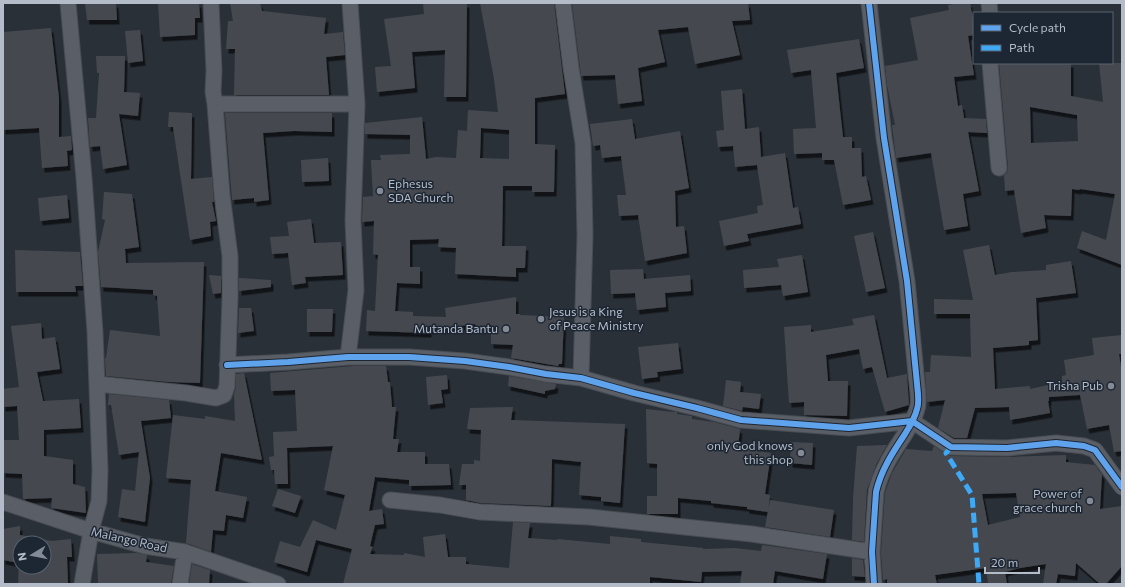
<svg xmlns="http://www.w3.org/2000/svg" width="1125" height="587" viewBox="0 0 1125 587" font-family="Commissioner,sans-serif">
<defs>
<filter id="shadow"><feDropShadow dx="2.5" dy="4.5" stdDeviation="0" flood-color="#0009"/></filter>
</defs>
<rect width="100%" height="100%" fill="#2a3038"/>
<path fill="#444950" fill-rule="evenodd" filter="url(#shadow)" d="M85 3H116L117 20H87Z
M158 3H199L200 18H195V35L160 37Z
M230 3H260L262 11 326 18 324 34 343 32 345 55 326 57 329 95H234L235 49H226L228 21H233Z
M423 3H467L466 97H444L445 50 412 52 415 88 377 92 375 67 391 66 384 19 424 14Z
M480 3H554L565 94 535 98V144L555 145 554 192H532V186H503L502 246H526L525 268H516V277L455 274 456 248 438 247 439 239 410 240V267H420V284L397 283 395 311 413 312V316L446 317 445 308 516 297V314H520V315L564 317 562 364H559L558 366 511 358 513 345 491 344V325L476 327 475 324 429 330V333L366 331 367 310 375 311 378 255 373 254 374 221 362 222V220L363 197 373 196 371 160H381L380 155 410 154V135L365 134V123L422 117 426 159 436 157 456 158 458 130 467 131 468 110 498 112 494 79ZM481 128 509 130V159L480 158Z
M572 3H676V4L748 3 750 20 732 21 740 55 695 64 688 27 658 30 665 62 638 68 642 101 618 104 615 75 581 76Z
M959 3H970L974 24V35L968 36 974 75 954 77 958 106 962 105 964 118 986 119 987 133 968 132 979 191 963 194 968 226 944 230 931 153 896 158 892 125H895L887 85 885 66 918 60 910 18 949 10 948 5Z
M51 28 59 98V137L71 136 72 150 67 151 68 166 42 168 39 128 3 130V32Z
M140 30 143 61 128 63 125 31Z
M859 39 864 68 836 73 843 137H852V148H861L862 177 866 176 871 200 843 205 834 160H822V153L794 154 793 129 816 128 811 70 791 73 787 50Z
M96 56H125L124 92 140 93 138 116 119 114 127 165 103 169 100 146 90 147 88 118H96L99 73H97Z
M999 63H1071V96L1103 102 1099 63H1122V265L1077 248 1082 231 1106 240 1115 194 1080 189 1079 190 1072 189 1071 216 1044 215 1046 228 1021 233 1014 190 1005 191 1004 175 1007 172 1008 167ZM1030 107 1077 115 1078 141 1031 143Z
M742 89 745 129 759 127 761 157 785 153 793 208 798 207 801 224 747 234 749 241 724 246 719 221 758 213 757 206 763 205 757 165 735 167 733 146 718 147 716 131 724 130 721 91Z
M169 112 192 113 191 179 212 177 214 202H212L216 221 210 222 211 236 190 240 173 127H168Z
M225 113H332V132L294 131 263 133 269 200 254 202V198L232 200Z
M632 119 635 139 680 131 689 188 675 191 676 227 684 226 687 253 645 261 638 215 619 216 617 195H626L621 156 602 158 600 145 593 146 590 124Z
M328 158 329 181 302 182 301 160Z
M104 192 132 194 139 247 125 249 126 263 204 262 200 383 169 382 106 376 105 358H106L110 330 160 336 157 296 153 295V290L101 287 98 252 105 220 102 219Z
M67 195 69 218 40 221 38 198Z
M311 219 314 243 341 242 343 275 305 277 306 283 292 285 288 253 272 254 270 237 289 236 287 222Z
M873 232 885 288 866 292 854 236Z
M989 245 995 275 1012 272 1046 270V265L1071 261 1076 293 1036 298 1038 340 1029 341V345L993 348 995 389 1030 386V389L1062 382V376L1066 375 1064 360 1094 355 1092 338 1122 335V354H1119L1122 374V451L1114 452 1109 425 1087 429 1080 395 1049 397V401H1048L1050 413 1010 420 1009 407 975 408 967 438H954L938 428 945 400 927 402 925 372H930L931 355 971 357 970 314H934V299L973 300 963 250Z
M15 250 80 252 83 286H75L76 292H16Z
M802 255 808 292 783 296 781 285 744 288 743 270 779 267 777 259Z
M643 269 644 279 690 275 691 291 665 293 666 307 637 310 635 293 611 294 610 270Z
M209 275 221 276V293L213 294Z
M239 278 271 280V287L239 291Z
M239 308H251L254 331 238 333Z
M307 309H333L332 332H307Z
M874 315 887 378 907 374 909 405 885 412 872 367 863 369 859 349 826 355 828 381H848L847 416 804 415V402L789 403 784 327 811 325V332L854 325 852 319Z
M41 323 42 339 55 337 60 369 37 372 43 401 79 399 81 428 44 430V456L73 460V484L85 487 86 513 51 508 52 498 23 499 22 474 3 473V440H19L17 406 3 407V389L19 387 11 326Z
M678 343 681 369 657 372 658 377 642 379 638 347Z
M353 366H386L388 382H390L392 407H396L393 439H399L397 452H425V464H449L451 485 409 486V480L375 477 369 511 382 509 384 524 375 525 370 546 373 547 370 554H368L404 555V553L425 557 423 537 445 534 448 557H466V564L509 568 513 522 530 523 528 538 557 540V539L610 544V536L641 539V542L703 548V549L735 548 761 551 762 545 827 554 823 579 775 571 773 584H740L742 571 702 572 701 582 650 577V584H343L352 549 316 540 307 572 274 562 280 541 300 547 313 520 336 530 345 495 324 490 333 446 287 448 288 484H275L274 470H271L269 457 274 456 273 432 297 431 295 390 271 391 270 373Z
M244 373 262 460 221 453 215 491 247 497 243 518 226 515 224 531 213 530 211 552 186 543 191 480 166 478 173 415 205 419V416L235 421 234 395 236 387V374Z
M447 375 448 389 441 390 443 403 428 405 426 377Z
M509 376 556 384 555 389 545 391V394L508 386Z
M726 380 741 382 740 392 761 394 759 409 743 407 742 411 723 406Z
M109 394 169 400 171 418 141 421 150 478 145 522 118 517 122 489 135 491 139 452 119 455 111 405H108Z
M513 407 511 420 625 424 620 503 601 501V497L579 495 581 462 552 459 551 506 480 503 466 500V485H459L462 464H474V460L480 461 481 430 467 429 470 408Z
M646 409 673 412H677V414L692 416V419L714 422 740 429 738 448 771 453 765 494 770 495 768 512 747 509V507L711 503V501L678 498V514H647V496H657V464L647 463Z
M791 442 813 443 812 465 790 463Z
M887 445 876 465 867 490 864 542 852 540 853 499 857 446Z
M934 446 946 454 951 456 1007 457 1066 455V462L1095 465 1102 475 1100 509 1122 506V566L1106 584H1100L1076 563 1075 576 1058 574 1056 584H1043L1046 564 1020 568 1005 572 1007 584H988L986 568 935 575 937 584H887V579L883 580 881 552 885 493 887 487 892 473 906 449 932 451ZM1016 493 1020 517 988 525 982 494Z
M278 489 301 496 295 513 272 506Z
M770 500 834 510 830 537 765 527Z
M20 526V535L52 541 71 539 72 557H67L68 584H18L19 563 3 560V529ZM20 543H44V567H20Z
M137 553 147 555 146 562 174 566 171 584H98L97 554Z
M852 558 863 560 865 577 852 576Z
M192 564 210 570 209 584H189Z"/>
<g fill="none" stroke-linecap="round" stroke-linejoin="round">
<g stroke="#484c53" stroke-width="17">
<path id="minor" d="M68 3 84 178 95 332 100 470 99 501 91 531 82 584
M563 3 571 68 583 143 585 235 581 378
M869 3 884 138 907 281 918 394C918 398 919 404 917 409 915 418 910 426 905 434 893 452 881 470 876 492L872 552 874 584
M989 3 990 13
M990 63 999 168
M215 104H357
M348 357 356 290 353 220 357 104 350 3
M227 365 288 362 348 357H409L465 361 509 367 546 374 581 378 634 393 697 408 741 420 849 428 912 421 951 447 1007 448 1056 443 1084 446 1095 450 1122 487
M97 384 186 393 216 398 224 395 227 386 230 298V256L222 195 215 104 213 92 214 71 211 3
M390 500 440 505 480 512 589 517 752 534 872 552
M3 502 91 531 145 546 185 552 278 584
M180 584 185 552"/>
</g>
<use href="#minor" stroke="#5a5e66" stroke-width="15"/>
<path stroke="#3fa9f5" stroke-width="5" stroke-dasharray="10 5" stroke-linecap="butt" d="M951 447 946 453 972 495 979 584"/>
<g stroke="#1d2633" stroke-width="8">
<path id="cycleway" d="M869 3 884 138 907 281 918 394C918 398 919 404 917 409 915 418 910 426 905 434 893 452 881 470 876 492L872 552 874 584
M227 365 288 362 348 357H409L465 361 509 367 546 374 581 378 634 393 697 408 741 420 849 428 912 421 951 447 1007 448 1056 443 1084 446 1095 450 1122 487"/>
</g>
<use href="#cycleway" stroke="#60a3ed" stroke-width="6"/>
</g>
<g fill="#848b96" stroke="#1d2633" stroke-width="1.5">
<circle cx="380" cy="191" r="4"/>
<circle cx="541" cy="319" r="4"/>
<circle cx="506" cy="329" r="4"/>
<circle cx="1111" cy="386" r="4"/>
<circle cx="801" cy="453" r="4"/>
<circle cx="1090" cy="501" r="4"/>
</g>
<g text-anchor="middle" stroke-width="3" stroke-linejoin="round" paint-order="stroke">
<g font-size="12" fill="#b4bcc9" stroke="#1d2633" text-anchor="end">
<text x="388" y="188" text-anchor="start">Ephesus<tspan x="388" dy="14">SDA Church</tspan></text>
<text x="549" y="316" text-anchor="start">Jesus is a King<tspan x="549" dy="14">of Peace Ministry</tspan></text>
<text x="498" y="333">Mutanda Bantu</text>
<text x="1103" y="390">Trisha Pub</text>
<text x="793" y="450">only God knows<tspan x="793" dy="14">this shop</tspan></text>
<text x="1082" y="498">Power of<tspan x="1082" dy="14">grace church</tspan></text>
</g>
<g font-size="12" fill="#b4bcc9" stroke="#1d2633">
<text transform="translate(129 540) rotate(13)" y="4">Malango Road</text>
</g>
</g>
<rect width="1125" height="587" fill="none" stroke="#b4bcc9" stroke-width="8"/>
<rect x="973" y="12" width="140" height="52" fill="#1d2633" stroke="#59626f"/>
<rect x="981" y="25" width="20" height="6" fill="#60a3ed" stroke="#59626f"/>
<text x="1009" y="32" font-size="12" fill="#b4bcc9">Cycle path</text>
<rect x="981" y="45" width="20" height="6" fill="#3fa9f5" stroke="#59626f"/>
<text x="1009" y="52" font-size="12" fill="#b4bcc9">Path</text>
<g transform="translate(32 555) rotate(260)"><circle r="19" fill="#1d2633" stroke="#59626f"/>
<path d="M0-3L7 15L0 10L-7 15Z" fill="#848b96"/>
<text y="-6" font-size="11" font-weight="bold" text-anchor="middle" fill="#b4bcc9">N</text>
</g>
<path d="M985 567v6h54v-6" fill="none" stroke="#b4bcc9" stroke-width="2"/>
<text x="991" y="567" font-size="12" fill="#b4bcc9" stroke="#1d2633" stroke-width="3" paint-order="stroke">20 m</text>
</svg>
